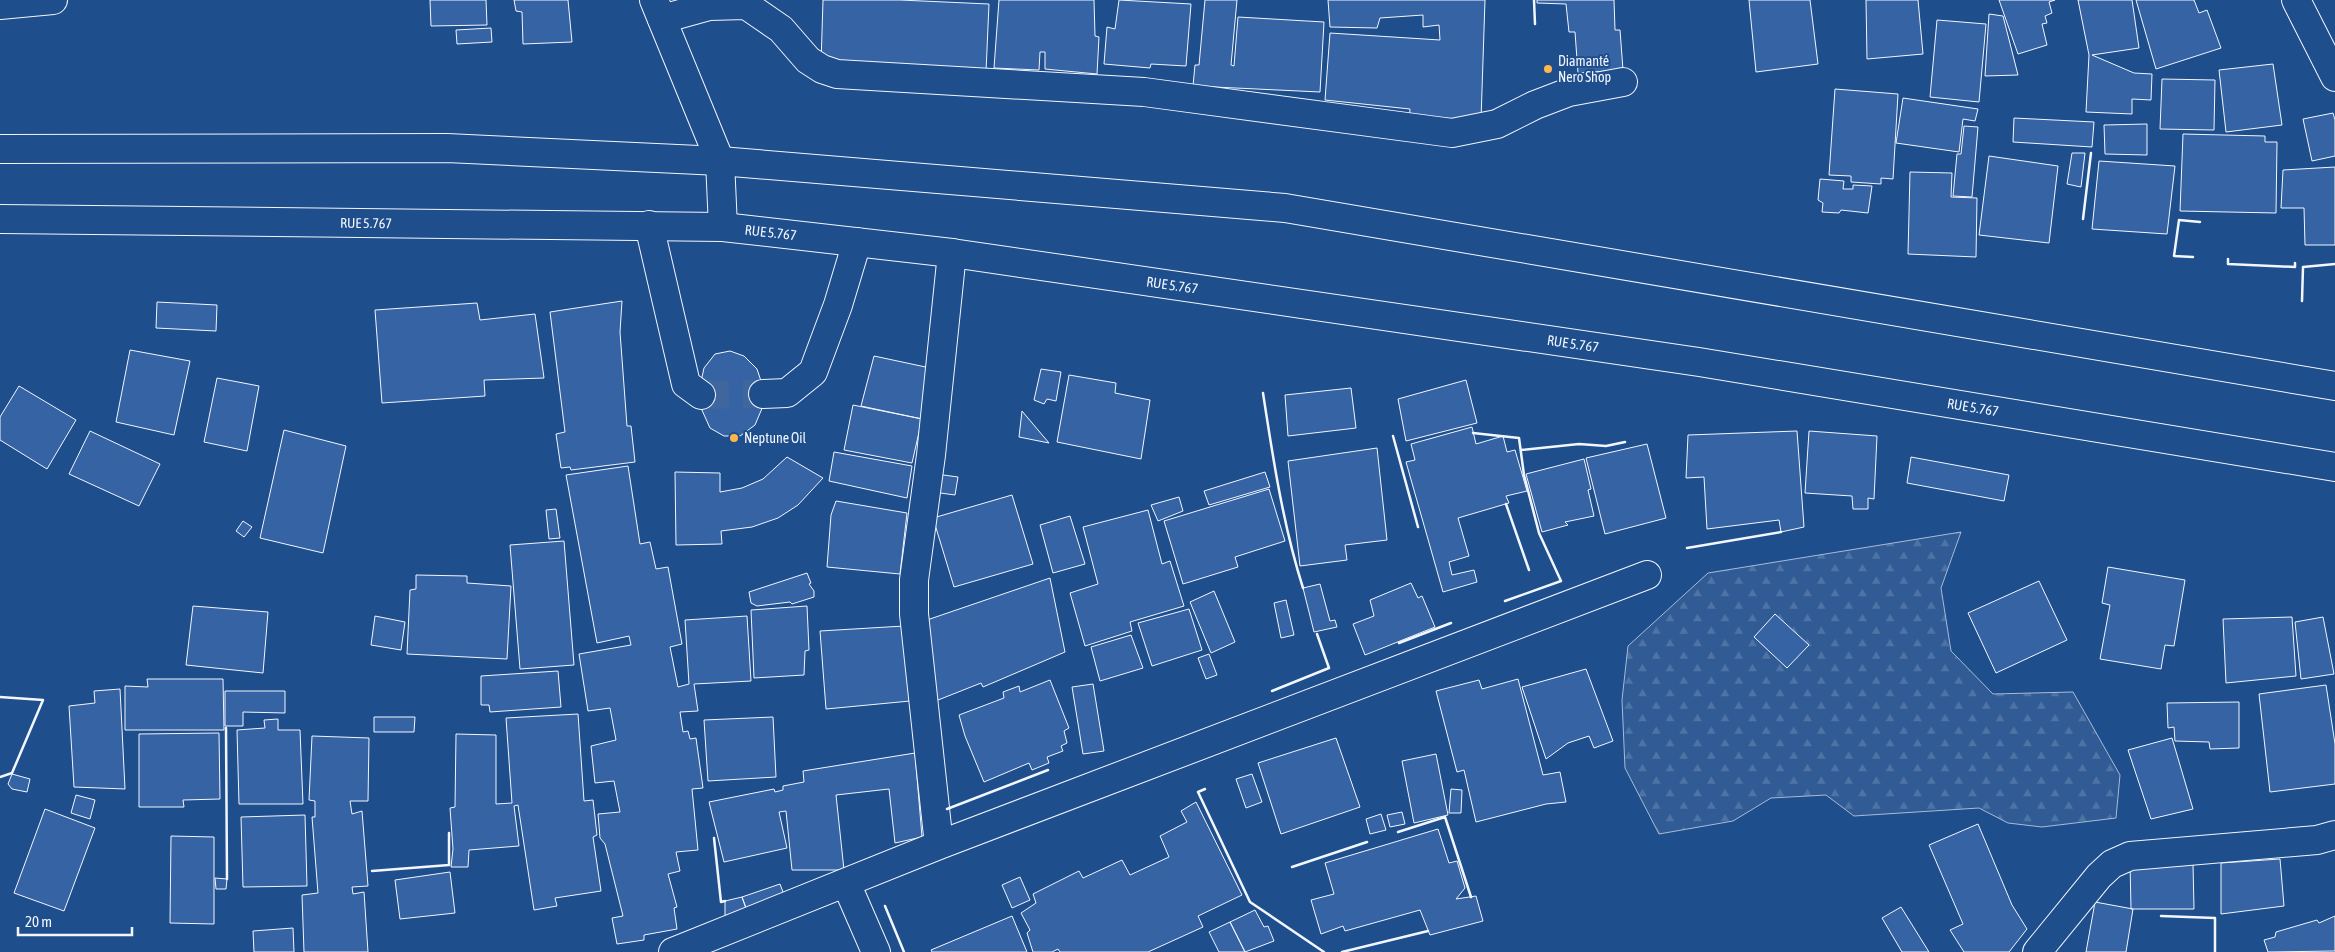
<svg xmlns="http://www.w3.org/2000/svg" width="2335" height="952" viewBox="0 0 2335 952" font-family="'Asap Condensed',sans-serif">
<defs>
<pattern id="forest-firs" width="22" height="20" patternUnits="userSpaceOnUse" patternTransform="scale(1.25)"><rect width="22" height="20" fill="#305b95"/><path d="M5 1l3.5 6h-7zM16 11l3.5 6h-7z" fill="#4e73a5"/></pattern>
</defs>
<rect width="100%" height="100%" fill="#1f4e8c"/>
<path fill="url(#forest-firs)" stroke="#a8bbd7" d="M1961 532 1941 588 1951 651 1993 694 2073 692 2120 775 2116 818 2042 827 2008 823 1979 808 1854 816 1826 795 1771 798 1733 821 1659 834 1625 768 1622 700 1628 646 1708 573Z"/>
<path fill="#3563a3" stroke="#f2f6ff" d="M430 0H486L487 25 431 26Z
M514 0H568L572 42 523 44 522 12 516 11Z
M823 0H900L989 4 986 72 821 64Z
M999 0H1094L1095 36 1099 37 1097 74 1045 69V52H1040L1039 70 994 68Z
M1119 0 1191 4 1186 66 1151 64 1150 68 1104 64 1107 27 1115 29Z
M1205 0H1237L1231 65 1234 66 1238 17 1324 22 1320 92 1193 86 1195 65H1199Z
M1328 0H1485L1481 120 1443 118 1442 125 1409 122 1410 109 1325 100 1330 33 1440 40 1439 25 1423 27V15L1380 18 1377 28 1330 27Z
M1537 0H1614L1615 30H1620L1623 70 1578 73 1575 32H1569L1566 4 1537 3Z
M1749 0H1810L1818 64 1756 72Z
M1866 0H1918L1923 54 1867 59Z
M1999 0H2055L2049 2 2052 13 2045 16 2047 23 2042 24 2047 45 2018 54Z
M2078 0H2132L2139 48 2092 55 2134 73 2152 74 2151 100 2132 99V114L2086 112 2089 55Z
M2136 0H2194L2199 13 2207 10 2221 48 2156 69Z
M1989 14 2003 16 2018 75 1985 76Z
M1937 20 1986 24 1979 102 1930 97Z
M491 28 492 42 457 44 456 30Z
M2273 64 2282 125 2226 132 2219 70Z
M2162 79 2215 80 2214 130 2160 129Z
M1835 89 1898 94 1893 179 1881 178V184L1851 182V176L1829 175Z
M1903 98 1978 109 1975 121 1963 119 1959 152 1896 143Z
M2333 113 2335 120V156L2312 161 2303 119Z
M2014 118 2094 122 2092 147 2013 142Z
M2147 124V155L2105 154 2104 125Z
M1964 126 1978 127 1972 197 1953 196 1957 154H1961Z
M2183 134 2265 136V142H2277L2276 213 2180 211Z
M2072 153H2085L2081 187 2067 184Z
M1989 156 2058 166 2049 243 1979 235Z
M2099 161 2175 166 2167 234 2092 229Z
M2335 167V245H2305L2304 208H2281L2283 170Z
M1910 172 1952 173 1951 197 1977 198 1976 257 1908 254Z
M1820 179 1844 181 1843 189H1853V185L1872 186 1868 213 1841 210 1839 213 1822 212 1823 203 1818 200Z
M622 301 620 332 627 426H631L635 462 571 470 570 467 561 468 556 434 565 432 550 312Z
M157 302 217 305 216 331 156 328Z
M477 303 480 320 535 314 544 378 484 380 485 396 382 403 375 310Z
M130 350 190 361 174 435 116 422Z
M730 351 744 356 757 369 763 387V406L755 425 740 436H724L710 428 701 408 700 386 704 368 715 354Z
M874 356 935 369 927 420 861 406Z
M1041 369 1061 372 1056 401 1047 399 1044 404 1034 400Z
M1069 375 1116 383 1115 393 1150 400 1141 459 1057 442Z
M217 378 259 386 247 451 204 442Z
M1466 380 1477 423 1406 441 1398 399Z
M19 386 76 420 47 469 0 440V417Z
M1351 388 1356 428 1288 436 1285 395Z
M853 405 922 419 912 463 844 450Z
M1022 411 1049 443 1019 437Z
M1472 427 1476 444 1503 436 1507 452 1515 450 1527 491 1506 496 1509 503 1458 518 1469 556 1449 562 1452 575 1474 570 1477 582 1443 592 1406 462 1415 460 1411 444Z
M284 430 346 446 323 553 260 538Z
M90 431 160 464 139 506 69 474Z
M1797 431 1804 527 1781 532 1779 520 1707 529 1704 477 1686 478 1688 435Z
M1809 431 1877 436 1874 499 1868 498V509H1853L1852 496 1805 493Z
M1647 444 1666 518 1605 534 1586 458Z
M1377 448 1387 540 1345 545 1347 560 1300 566 1288 461Z
M834 452 912 466 907 498 829 481Z
M787 457 823 478 798 505 778 518 752 527 721 531 722 544 676 545 675 472 720 473V492L742 488 763 479Z
M1911 457 2009 475 2004 501 1907 483Z
M1584 459 1591 489 1588 490 1594 516 1565 522 1568 525 1542 532 1526 474Z
M628 466 640 544 650 542 656 569 668 567 682 644 670 647 678 687 689 684 685 620 747 616 751 681 694 684 698 711 680 712 683 732 688 731 690 739 696 738 703 788 692 789 698 850 676 852 680 871 668 874 677 907 674 908 677 929 644 935V940L617 944 612 918 623 916 605 844 600 838 598 814 620 812 614 781 595 783 591 746 616 740 610 708 588 711 579 654 631 645 629 636 597 643 566 475Z
M1265 472 1270 487 1209 505 1204 491Z
M936 474 958 477 955 495 933 492Z
M1269 489 1285 541 1235 557 1238 567 1183 584 1164 521Z
M1012 495 1033 564 954 587 933 518Z
M1179 497 1183 511 1158 521 1151 505Z
M836 501 907 513 900 574 827 567 831 515Z
M556 509 560 538 549 539 546 510Z
M1148 510 1162 564 1170 561 1184 606 1130 622 1132 631 1085 646 1070 593 1098 584 1083 527Z
M1070 516 1085 564 1053 573 1040 525Z
M243 521 252 527 244 537 236 531Z
M564 541 574 665 520 669 510 545Z
M2108 567 2185 580 2174 646 2165 645 2161 669 2100 659 2110 605 2102 603Z
M807 573 811 583 809 584 814 591V597L792 604 790 602 757 606 751 603 749 592Z
M416 575 467 576V583L511 586 507 659 407 654 410 590 416 589Z
M1050 578 1065 652 983 687 981 683 933 702 927 620Z
M2039 581 2067 640 1996 673 1968 613Z
M1411 583 1418 598 1422 596 1435 627 1365 655 1353 624 1374 616 1370 600Z
M1320 584 1330 621 1335 620 1337 627 1314 632 1303 588Z
M1214 591 1235 642 1211 653 1190 602Z
M1286 600 1294 635 1281 638 1274 603Z
M193 606 268 612 263 673 186 665Z
M807 606 809 650 805 651 804 675 754 678 751 610Z
M1189 609 1202 650 1152 666 1138 623Z
M1775 614 1809 645 1787 668 1754 637Z
M375 616 405 622 401 650 371 645Z
M2292 617 2296 676 2226 683 2223 619Z
M2323 617 2334 674 2301 679 2295 622Z
M904 626 910 701 826 709 820 631Z
M1131 635 1143 668 1100 681 1091 647Z
M1209 654 1217 675 1206 679 1198 658Z
M1586 669 1613 741 1594 748 1589 736 1568 743 1546 759 1522 687Z
M558 671 561 707 490 712 489 705H481V676Z
M147 679H223L224 730H125V686L148 687Z
M1518 679 1543 775 1560 772 1566 802 1546 804 1476 822 1464 770 1457 772 1436 691 1479 680 1482 689Z
M1050 680 1069 728 1064 731 1067 743 1061 746 1063 751 1047 757 1049 763 1032 770 1029 763 984 782 965 736 959 715 1004 698 1003 692 1019 686 1020 692Z
M1093 684 1104 751 1083 754 1072 687Z
M2326 685 2335 744V784L2270 792 2259 694Z
M120 689 125 789 74 787 69 706 95 703 94 691Z
M225 691H285V713L243 712V726H225Z
M2239 702V748L2210 749 2209 742 2175 741 2174 727 2168 728 2167 703Z
M578 714 584 801 593 800 597 835 593 837 601 891 555 898 557 906 534 910 518 805 514 806 519 846 469 850 468 867H451L453 849 450 808 455 807 456 734 496 735V804L512 803 506 718Z
M374 717H415L414 732H374Z
M773 717 776 777 708 781 704 720Z
M278 719V730H300L303 804H239L237 730 265 728 264 720Z
M219 733 220 799 183 800 184 807H139V734Z
M312 736 369 738 368 801H350L352 814 362 811 368 886 352 887 353 894 364 892 368 952H304L302 895 318 893 312 817H315V801L309 800Z
M1336 738 1360 807 1281 834 1258 763Z
M2172 738 2193 809 2151 819 2128 750Z
M915 753 922 837 895 843 889 789 836 795 844 870H792L786 811 779 812 787 848 724 862 709 802 774 789 775 792 783 790V786L804 782 803 771Z
M1436 754 1448 815 1414 823 1402 761Z
M12 774 30 779 27 792 12 789 8 784Z
M1252 774 1262 802 1246 808 1236 779Z
M1451 789 1462 790 1461 813H1449Z
M76 795 95 800 90 819 71 813Z
M1196 802 1242 895 1198 916 1203 927 1148 952H1060L1058 949 1052 952H1033L1027 933 1030 930 1021 913 1036 903 1033 894 1079 871 1083 878 1122 860 1130 875 1169 857 1160 836 1187 822 1181 811Z
M45 809 95 828 64 911 14 893Z
M1402 812 1405 824 1390 827 1387 815Z
M1381 814 1386 830 1370 834 1366 819Z
M305 815 307 886 243 887 241 817Z
M1978 824 2012 905 2027 929 2009 952H1964L1950 930 1963 924 1929 845Z
M1438 829 1449 863 1457 861 1465 888 1456 899 1476 896 1483 921 1430 935 1420 910 1345 931 1343 926 1321 934 1311 900 1334 894 1325 863Z
M171 836 214 837V924L170 923Z
M2280 859 2284 906 2221 914V863Z
M2130 863 2193 864 2194 909H2131Z
M450 872 455 913 400 919 395 880Z
M1020 877 1030 900 1012 908 1002 885Z
M215 878 227 879 226 889H216Z
M780 884 786 900 747 911 742 897Z
M742 897 747 911 725 918V901Z
M2095 902 2133 909 2126 952H2086Z
M1901 907 1929 952H1902L1882 918Z
M1255 910 1264 927 1268 926 1274 941 1245 952 1230 922Z
M1012 916 1027 952H932L931 950Z
M2335 916V951L2268 952 2264 940 2275 937 2276 932 2317 920 2319 923Z
M1230 922 1245 952H1219L1209 932Z
M293 928 294 952H254L253 931Z"/>
<g fill="none" stroke-linecap="round" stroke-linejoin="round">
<path stroke="#3f679d" stroke-width="28" stroke-dasharray="28 14" stroke-linecap="butt" d="M701 395 763 394"/>
<g stroke="#f2f6ff" stroke-width="30">
<path id="minor" d="M2296 0 2335 77
M0 5 53 0
M662 19 709 6 746 5 781 29 808 60 822 69 837 74 1144 92 1452 133 1497 124 1535 105 1569 92 1623 82
M649 225 686 384 701 395
M763 394 787 393 813 372 838 305 857 242
M939 845 914 614V580L931 455 952 253
M846 883 876 952
M673 952 939 845 1647 575
M2037 952 2099 876 2112 864 2130 856 2317 840 2335 835"/>
</g>
<g stroke="#f2f6ff" stroke-width="30">
<path id="major" d="M654 0 720 161 723 227"/>
</g>
<g stroke="#f2f6ff" stroke-width="30">
<g id="highway">
<path d="M0 149 447 148 720 161 1285 208 2335 386"/>
<path id="s1" d="M0 219 723 227 952 253 1699 362 2335 467"/>
</g>
</g>
<use href="#minor" stroke="#1f4e8c" stroke-width="28"/>
<use href="#major" stroke="#1f4e8c" stroke-width="28"/>
<use href="#highway" stroke="#1f4e8c" stroke-width="28"/>
<path stroke="#f2f6ff" stroke-width="2.5" d="M1534 0 1535 24
M2083 219 2091 153
M2193 257 2174 256 2179 220 2200 222
M2228 259V264L2295 267V263
M2302 301 2303 267 2335 264
M1263 393C1273 458 1283 525 1303 588
M1473 433 1519 438 1524 475 1539 533 1561 581 1505 601
M1393 436 1418 527
M1521 450 1579 444 1606 446 1625 442
M1506 504 1529 570
M1687 548 1781 532
M1399 643 1451 623
M1272 691 1329 668 1317 634
M0 697 43 700 12 773 0 777
M226 728 227 879
M1205 789 1198 792 1250 902 1324 952
M947 809 1048 770
M1398 832 1445 817 1471 897
M714 838 721 902 725 901
M1292 867 1367 842
M372 871 449 865V833
M885 906 904 952
M2161 916 2215 918V952
M1342 952 1428 931"/>
</g>
<g fill="#ffb74d" stroke="#1f4e8c" stroke-width="2">
<circle cx="1548" cy="69" r="5"/>
<circle cx="734" cy="438" r="5"/>
</g>
<g text-anchor="middle" stroke-width="4" stroke-linejoin="round" paint-order="stroke">
<g font-size="14" fill="#f2f6ff" stroke="#1f4e8c" text-anchor="start">
<text x="1558" y="66">Diamanté<tspan x="1558" dy="16">Nero Shop</tspan></text>
<text x="744" y="443">Neptune Oil</text>
</g>
<g font-size="14" fill="#f2f6ff" stroke="#1f4e8c">
<text dy="5" stroke="none"><textPath href="#s1" startOffset="366">RUE 5.767</textPath></text>
<text dy="5" stroke="none"><textPath href="#s1" startOffset="771">RUE 5.767</textPath></text>
<text dy="5" stroke="none"><textPath href="#s1" startOffset="1176">RUE 5.767</textPath></text>
<text dy="5" stroke="none"><textPath href="#s1" startOffset="1581">RUE 5.767</textPath></text>
<text dy="5" stroke="none"><textPath href="#s1" startOffset="1986">RUE 5.767</textPath></text>
</g>
</g>
<path d="M18 927v8h114v-8" fill="none" stroke="#f2f6ff" stroke-width="2.5"/>
<text x="25" y="927" font-size="15" fill="#f2f6ff" stroke="#1f4e8c" stroke-width="4" paint-order="stroke">20 m</text>
</svg>
